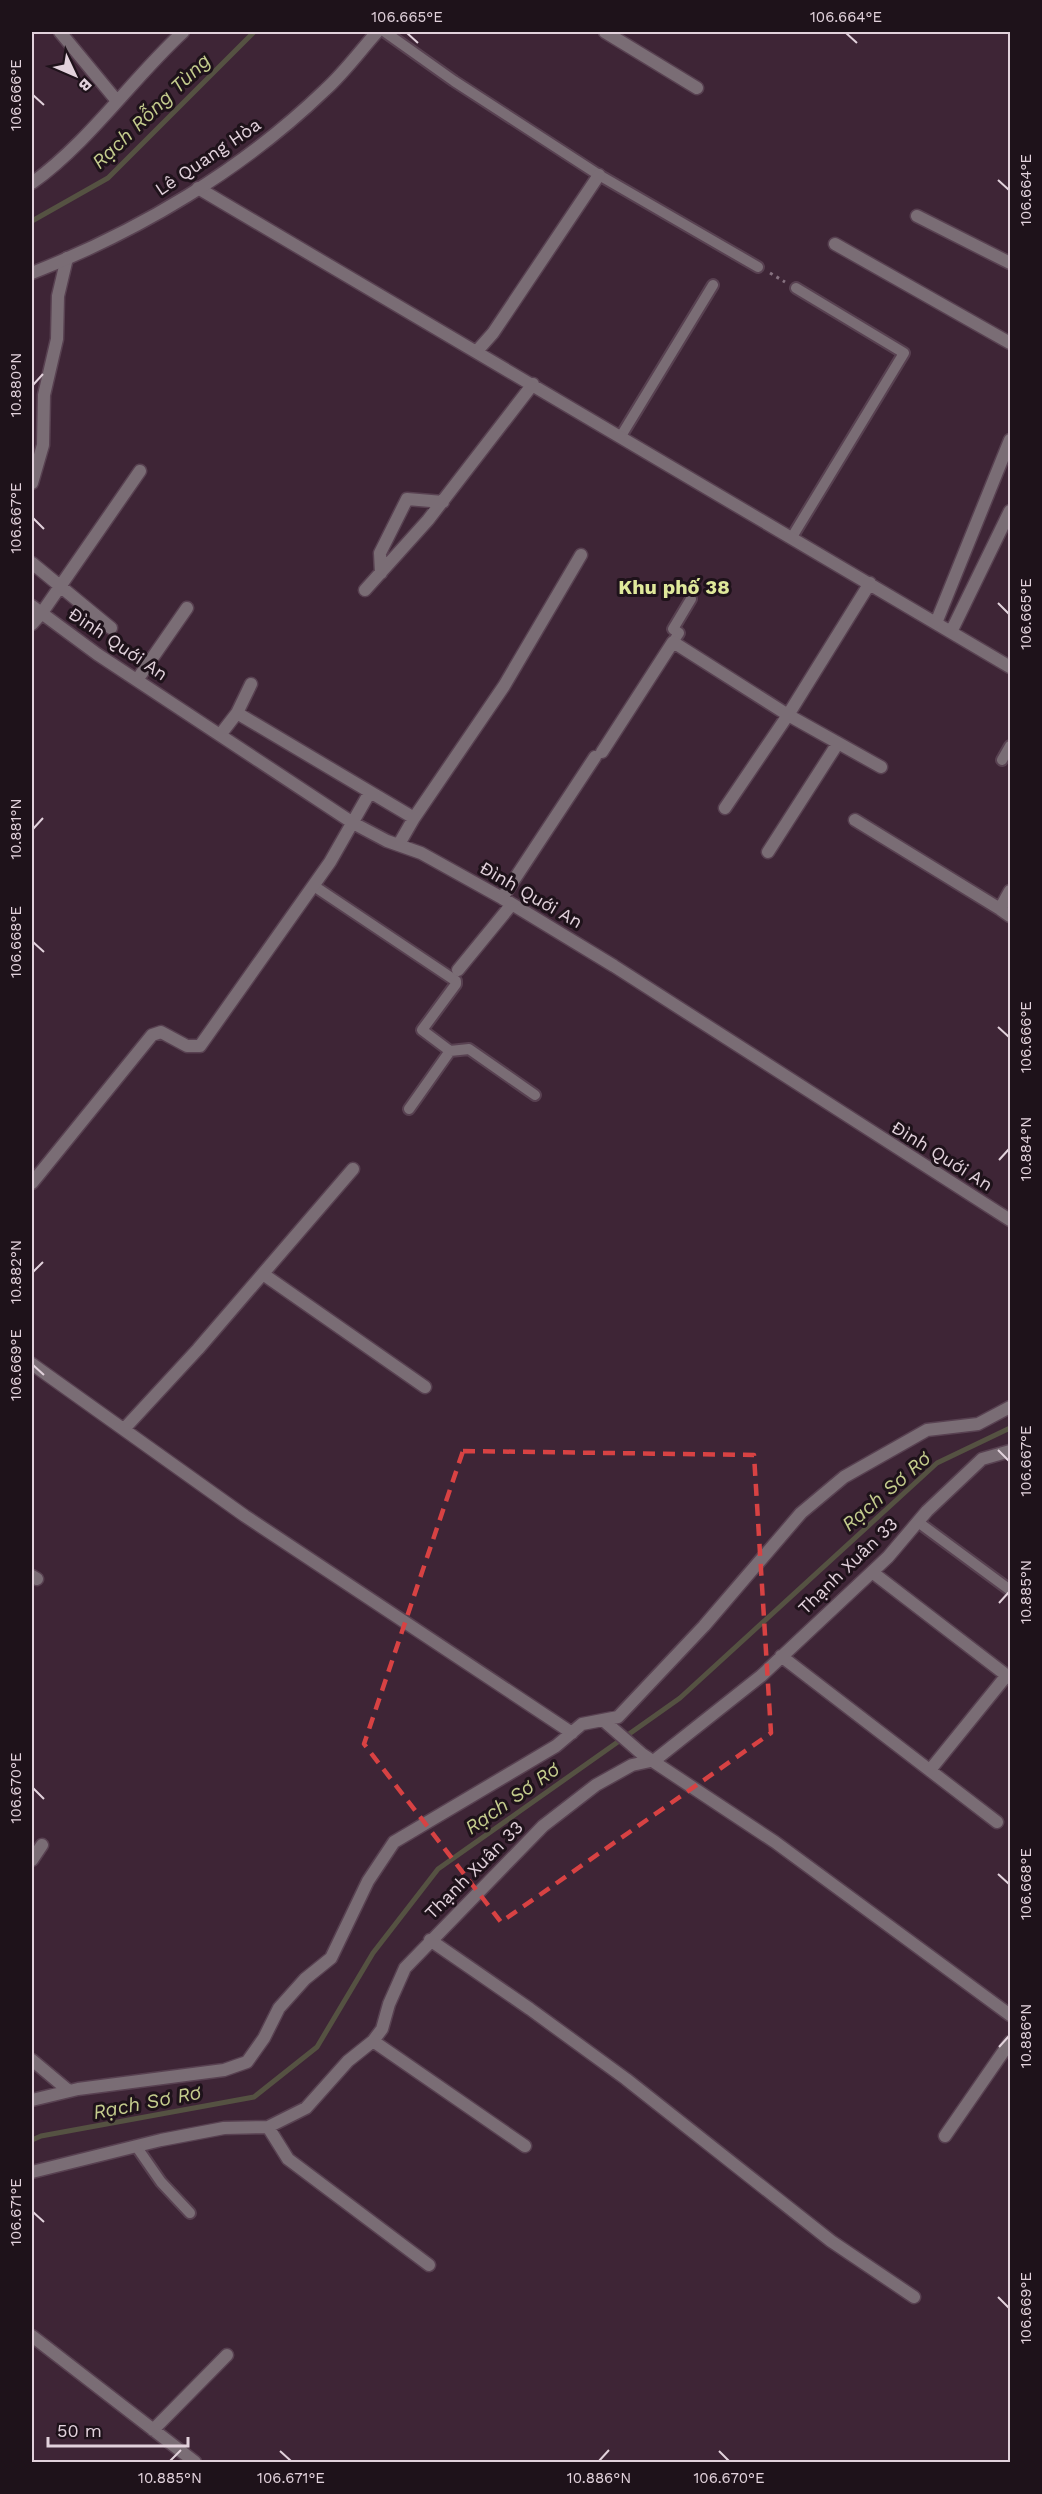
<svg xmlns="http://www.w3.org/2000/svg" width="1042" height="2494" viewBox="0 0 1042 2494" font-family="'Work Sans',sans-serif">
<rect width="100%" height="100%" fill="#3e2536"/>
<g fill="none" stroke-linecap="round" stroke-linejoin="round">
<path stroke="#555242" stroke-width="5" d="M32 221 108 178 254 32
M32 2140 41 2136 254 2097 317 2047 373 1953 438 1869 680 1698 937 1463 1010 1428"/>
<g stroke="#584151" stroke-width="14">
<path id="service" d="M385 32 454 81 599 175 758 267
M621 436 713 285
M792 537 904 353 796 288
M673 642 679 633 673 629 691 599
M1002 760 1010 746
M314 886 456 981V984L422 1030 450 1051 469 1049 535 1095
M409 1109 450 1051
M918 1522 1010 1590
M136 2146 161 2182 190 2213"/>
</g>
<g stroke="#584151" stroke-width="15">
<path id="minor" d="M60 32 117 101
M605 32 697 88
M32 183C90 141 131 80 183 32
M198 188 1010 667
M917 216 1010 263
M835 244 1010 343
M477 351 493 333 599 175
M32 483 43 445 44 395 57 339 58 296 67 258
M32 563 111 628
M381 573 380 553 407 499 443 502
M365 590 428 520 533 384
M32 606 97 654 353 823 387 841 421 853 502 898 614 966 1010 1220
M936 623 1010 440
M32 624 41 614 140 471
M951 632 1010 511
M137 680 187 608
M237 713 414 818 399 844
M220 735 237 713 251 684
M602 752 673 642 788 715 870 583
M725 808 788 715 881 767
M414 818 504 686 581 555
M855 820 1000 909
M768 852 838 743
M1010 891 1000 909 1010 916
M502 898 595 757
M458 970 512 904
M32 1183 152 1035 161 1032 187 1046H200L330 862 370 792
M263 1274 425 1387
M32 1364 245 1516 572 1733
M124 1429 198 1349 353 1169
M872 1572 1010 1678
M32 1576 37 1579
M781 1656 997 1822
M603 1720 642 1754 775 1842 1010 2015
M930 1770 1007 1675
M32 1860 42 1845
M430 1940 530 2009 626 2079 831 2241 914 2297
M373 2041 525 2146
M32 2060 69 2091
M32 2100 78 2089 224 2070 247 2062 264 2038 279 2008 305 1979 331 1958 368 1881 394 1842 556 1746 582 1724 618 1717 704 1626 801 1513 844 1477 927 1430 978 1424 1010 1407
M268 2127 288 2159 429 2265
M945 2136 1010 2042
M32 2172 161 2140 224 2128 268 2127 306 2108 348 2061 373 2041 382 2029 389 2004 405 1968 543 1826 596 1785 632 1765 655 1760 761 1676 888 1557 927 1511 982 1459 1010 1451
M32 2336 195 2462
M153 2430 227 2355"/>
</g>
<g stroke="#584151" stroke-width="15">
<path id="tertiary" d="M32 273C139 231 242 170 325 90 344 73 360 51 377 32"/>
</g>
<path stroke="#877280" stroke-width="3" stroke-dasharray="3 4.5" stroke-linecap="butt" d="M770 273 785 282"/>
<use href="#service" stroke="#7a6d75" stroke-width="10"/>
<use href="#minor" stroke="#7a6d75" stroke-width="12"/>
<use href="#tertiary" stroke="#7a6d75" stroke-width="12"/>
</g>
<path fill="none" stroke="#d84243" stroke-width="4.5" stroke-dasharray="12 8" stroke-linejoin="round" d="M463 1451 754 1455 771 1733 501 1922 364 1744Z"/>
<path fill="none" stroke="#e2d2dc" stroke-width="2" d="M407 33 418 43M846 33 857 43M33 95 44 105M998 180 1009 190M33 385 43 374M33 518 44 529M998 603 1009 614M33 829 43 818M33 942 44 952M998 1027 1009 1037M999 1160 1009 1149M33 1272 43 1262M33 1365 44 1375M998 1450 1009 1461M999 1603 1009 1592M33 1788 44 1799M998 1874 1009 1884M999 2047 1009 2036M33 2212 44 2222M998 2297 1009 2308M280 2451 291 2461M719 2451 729 2461M170 2461 181 2450M599 2461 609 2450"/>
<g text-anchor="middle" stroke-width="6" stroke-linejoin="round" paint-order="stroke">
<g font-size="18" fill="#e2d2dc" stroke="#1e121a">
<text transform="translate(208 157) rotate(-34)" y="6">Lê Quang Hòa</text>
<text transform="translate(118 644) rotate(34)" y="6">Đình Quới An</text>
<text transform="translate(531 895) rotate(30)" y="6">Đình Quới An</text>
<text transform="translate(942 1156) rotate(32)" y="6">Đình Quới An</text>
<text transform="translate(848 1566) rotate(-44)" y="6">Thạnh Xuân 33</text>
<text transform="translate(474 1870) rotate(-45)" y="6">Thạnh Xuân 33</text>
</g>
<g font-size="20" font-style="italic" fill="#c4cc8d" stroke="#1e121a">
<text transform="translate(151 111) rotate(-44)" y="7">Rạch Rỗng Tùng</text>
<text transform="translate(886 1491) rotate(-41)" y="7">Rạch Sơ Rơ</text>
<text transform="translate(512 1798) rotate(-35)" y="7">Rạch Sơ Rơ</text>
<text transform="translate(147 2102) rotate(-11)" y="7">Rạch Sơ Rơ</text>
</g>
<g font-size="20" font-weight="bold" fill="#dfe89b" stroke="#1e121a">
<text x="674" y="594">Khu phố 38</text>
</g>
</g>
<rect width="1042" height="2494" fill="none" stroke="#1e121a" stroke-width="66"/>
<g transform="translate(75 75) rotate(134)" stroke="#1e121a" stroke-width="4.5" paint-order="stroke">
<path d="M0-4.5L10 22L0 15L-10 22Z" fill="#e2d2dc"/>
<text y="-9" font-size="16" font-weight="bold" text-anchor="middle" fill="#e2d2dc">B</text>
</g>
<path d="M48 2437v9h140v-9" fill="none" stroke="#e2d2dc" stroke-width="3"/>
<text x="57" y="2437" font-size="18" fill="#e2d2dc" stroke="#1e121a" stroke-width="4.5" paint-order="stroke">50 m</text>
<rect x="33" y="33" width="976" height="2428" fill="none" stroke="#e2d2dc" stroke-width="2"/>
<g font-size="15" text-anchor="middle" fill="#e2d2dc">
<text x="407" y="22">106.665°E</text>
<text x="846" y="22">106.664°E</text>
<text transform="translate(16 95) rotate(-90)" y="5">106.666°E</text>
<text transform="translate(1026 190) rotate(-90)" y="5">106.664°E</text>
<text transform="translate(16 385) rotate(-90)" y="5">10.880°N</text>
<text transform="translate(16 518) rotate(-90)" y="5">106.667°E</text>
<text transform="translate(1026 614) rotate(-90)" y="5">106.665°E</text>
<text transform="translate(16 829) rotate(-90)" y="5">10.881°N</text>
<text transform="translate(16 942) rotate(-90)" y="5">106.668°E</text>
<text transform="translate(1026 1037) rotate(-90)" y="5">106.666°E</text>
<text transform="translate(1026 1149) rotate(-90)" y="5">10.884°N</text>
<text transform="translate(16 1272) rotate(-90)" y="5">10.882°N</text>
<text transform="translate(16 1365) rotate(-90)" y="5">106.669°E</text>
<text transform="translate(1026 1461) rotate(-90)" y="5">106.667°E</text>
<text transform="translate(1026 1592) rotate(-90)" y="5">10.885°N</text>
<text transform="translate(16 1788) rotate(-90)" y="5">106.670°E</text>
<text transform="translate(1026 1884) rotate(-90)" y="5">106.668°E</text>
<text transform="translate(1026 2036) rotate(-90)" y="5">10.886°N</text>
<text transform="translate(16 2212) rotate(-90)" y="5">106.671°E</text>
<text transform="translate(1026 2308) rotate(-90)" y="5">106.669°E</text>
<text x="170" y="2483">10.885°N</text>
<text x="291" y="2483">106.671°E</text>
<text x="599" y="2483">10.886°N</text>
<text x="729" y="2483">106.670°E</text>
</g>
</svg>
